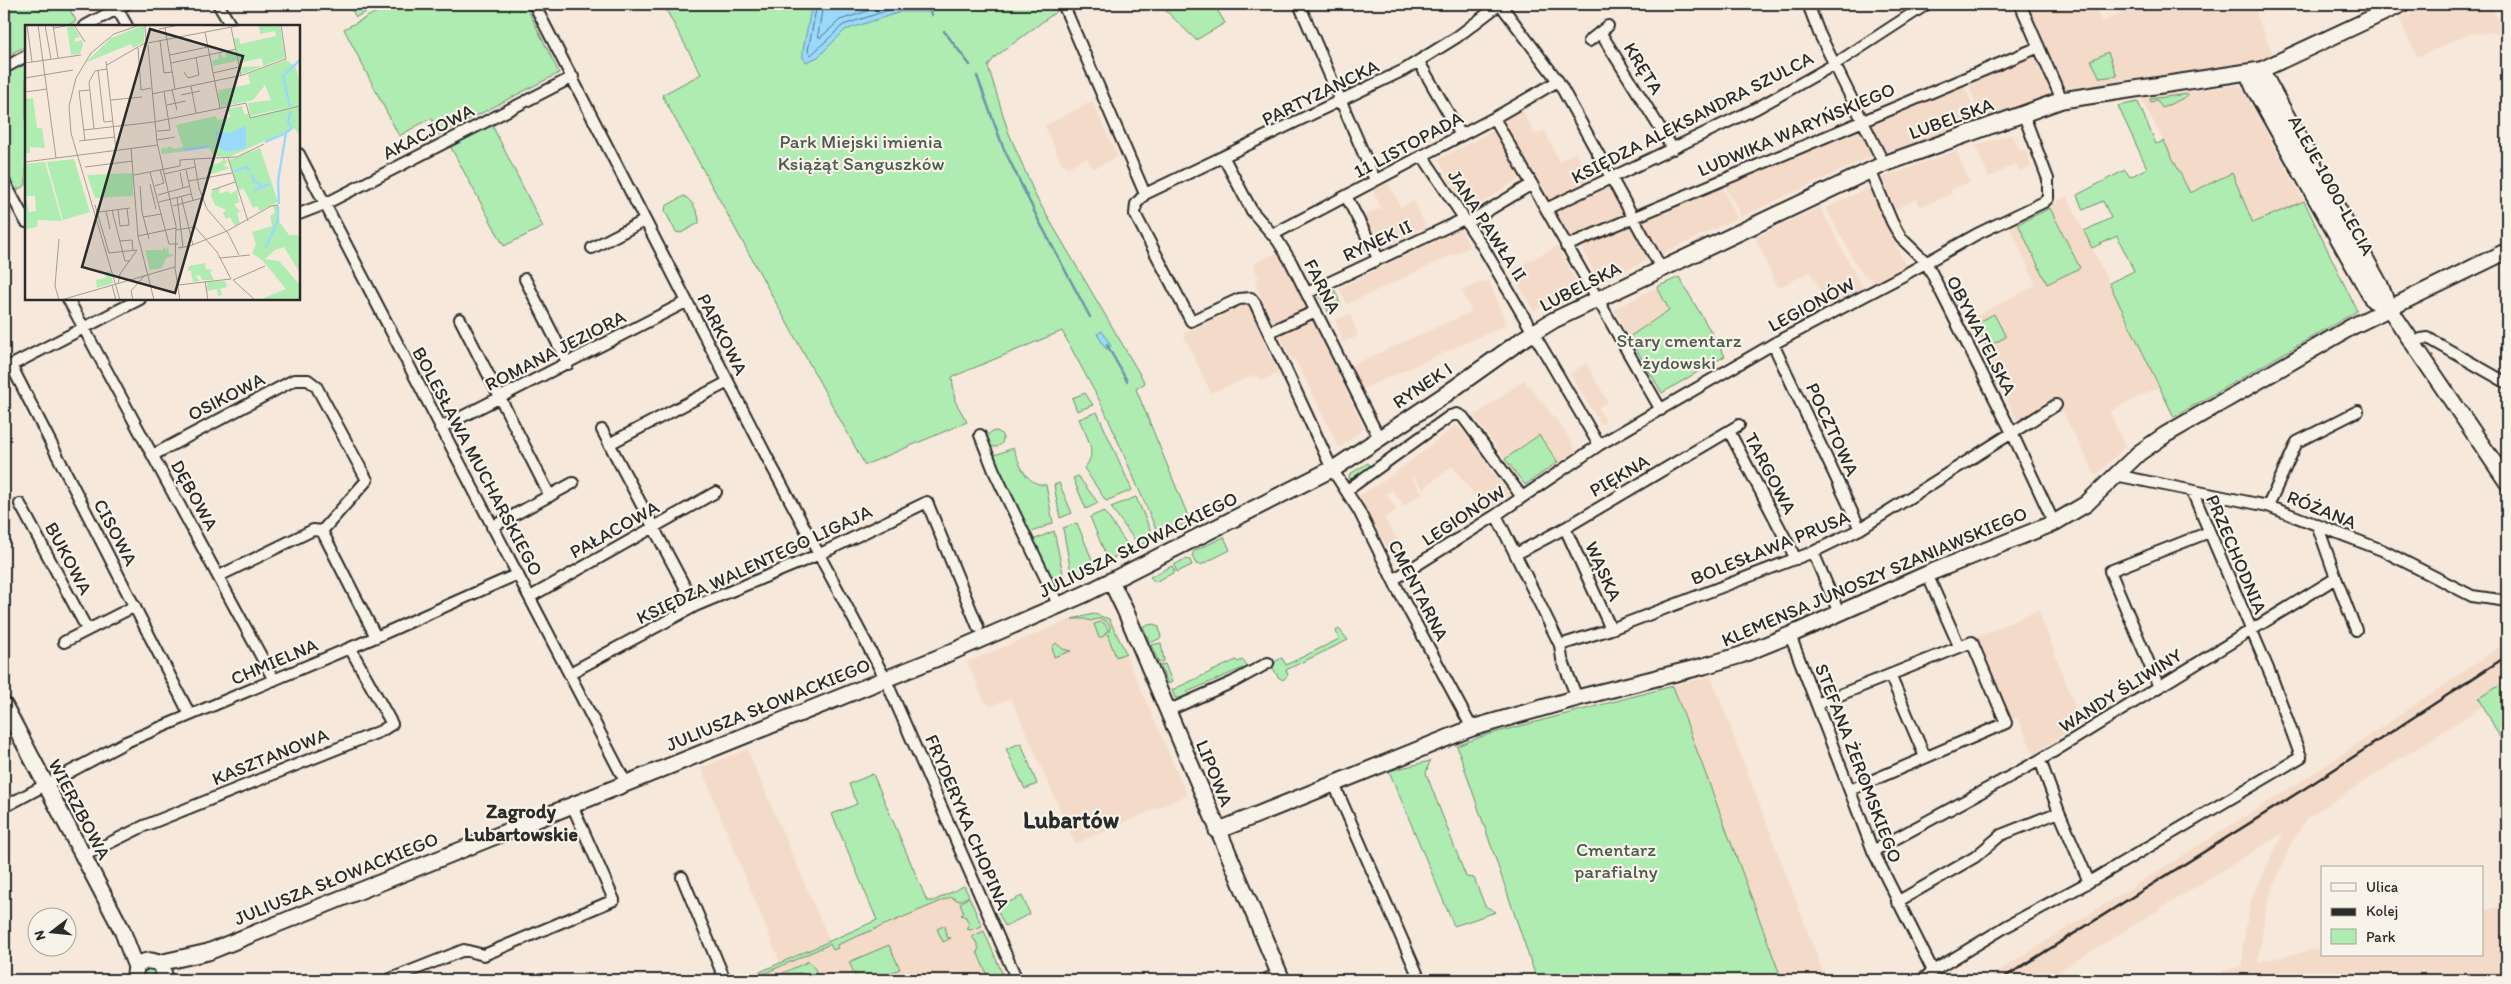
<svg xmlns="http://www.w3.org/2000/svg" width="2511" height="984" viewBox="0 0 2511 984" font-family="Itim,sans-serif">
<rect width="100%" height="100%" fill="#f6e8da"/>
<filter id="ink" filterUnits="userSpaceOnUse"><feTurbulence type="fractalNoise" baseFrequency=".02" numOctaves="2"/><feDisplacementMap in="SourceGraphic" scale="10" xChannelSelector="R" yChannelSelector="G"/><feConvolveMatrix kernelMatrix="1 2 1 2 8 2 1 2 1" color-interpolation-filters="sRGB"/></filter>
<g filter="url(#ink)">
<path fill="#f4dbc9" d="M2024 4H2093L2102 22 2144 4H2254L2257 10 2255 11 2273 55 2237 66 2153 78 2123 80 2067 91 2062 87Z
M2432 4H2490L2504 32 2469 34 2417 57 2399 18Z
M2035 55 2050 90 2047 97 1982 121 1967 80Z
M1963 83 1978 117 1975 123 1887 156 1883 154 1870 123Z
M2237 85 2243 89 2304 201 2253 224 2190 193 2141 98Z
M1092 101 1118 157 1093 169 1087 158 1068 167 1061 162 1045 126Z
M1522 110 1535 135 1545 131 1559 162 1576 152 1590 183 1553 200H1547L1504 126 1506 117Z
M1860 125 1874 155 1741 217 1724 183Z
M1493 131 1521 178 1468 211 1438 159Z
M2012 134 2021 151 2025 149 2032 167 2020 171 2016 164 1989 177 1975 145Z
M1956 151 1970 182 1951 189 1952 194 1920 207 1917 199 1893 210 1881 178Z
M1609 182 1626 213 1576 237 1567 236 1553 210Z
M1720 182 1737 218 1658 256 1639 221Z
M1388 183 1401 207 1414 201 1426 227 1380 249 1363 216 1381 208 1373 190Z
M1869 187 1905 265 1874 282 1859 270 1826 208Z
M2067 196 2159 387 2110 411 2125 447 2096 476 2057 401 2018 422 1968 320 2036 285 2010 227Z
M1820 207 1863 288 1830 307 1810 272 1778 288 1755 237Z
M1632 222 1650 259 1600 282 1579 244Z
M1461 229 1470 247 1347 304 1339 288Z
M1557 246 1577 283V287L1534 311 1511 271Z
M1278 252 1285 261 1309 308 1274 324 1257 288 1255 283 1259 278 1253 264Z
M1489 280 1506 325 1360 390 1350 366 1471 312 1462 290Z
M1657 287 1669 309 1629 337 1614 309Z
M1244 305 1248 306 1278 373 1263 380 1255 375 1211 393 1183 334Z
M1350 314 1358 336 1343 342 1335 320Z
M1313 319 1364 428 1339 448 1295 359 1291 360 1279 334Z
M1586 363 1608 402 1598 408 1606 421 1601 424 1570 374Z
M1524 380 1565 431 1575 449 1574 453 1564 460 1558 462 1539 435 1505 459 1474 416Z
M1456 425 1466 434 1509 495 1487 511 1452 466 1423 489 1414 476 1411 478 1422 493 1404 506 1392 490 1386 494 1397 510 1384 518 1411 561 1401 567 1398 565 1357 497 1390 477Z
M2038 610 2081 722 2034 755 2018 718H2008L1976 638Z
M1094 614 1109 619 1112 623 1187 795 1075 844 1011 698 991 706 984 700 967 662 1075 618Z
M2507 642V681L2479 698 2483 706 2307 818 2291 844 2267 902 2258 962 2322 948V955H2482V911L2507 905V980H2225L2223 971 2243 966V944L2251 900 2283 833 2045 980H1984L2319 770Z
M1711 676 1826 980H1782L1673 686Z
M747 749 829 940 964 886 1006 980H742L780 962 701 768Z"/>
<path fill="#aeecb2" stroke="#6c8c6e" d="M4 4H67L76 21 66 26H26V46L4 57Z
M348 4H381L356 17Z
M392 4H525L559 73 439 135 431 118 399 136 344 29Z
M663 4H1055L1057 11 995 57 988 66 1008 131 1036 197 1145 383 1136 389 1190 521 1159 536 1104 409 1062 331 952 377 955 401 967 422 865 465 662 95 701 74Z
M1159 4H1218L1215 6 1225 23 1196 40Z
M2108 52 2117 76 2100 78 2091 60Z
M26 64V185L13 192 4 175V74Z
M2188 94V96L2162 108 2157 100 2151 102 2150 99Z
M2138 102 2156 144 2164 141 2190 193 2232 173 2253 223 2304 201 2357 311 2174 417 2109 283 2134 271 2117 236 2092 248 2084 231 2111 218 2103 201 2083 210 2077 195 2125 170 2130 177 2147 168 2118 106Z
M489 119 543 227 504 246 448 142Z
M684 196C692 200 700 215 699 223L681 233 676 232 665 211 666 206Z
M2050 208 2080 268 2047 284 2018 224Z
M1679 277 1725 356 1662 393 1629 337 1669 310 1657 287Z
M1329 290 1335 291 1341 306 1329 313 1320 297Z
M1994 314 2006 337 1987 347 1975 324Z
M1085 393 1093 405 1077 411 1072 398Z
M1097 412 1132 490 1106 501 1084 468C1099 453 1086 436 1079 419Z
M987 439a8 8 0 1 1 16 0a8 8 0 1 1-16 0Z
M1539 435 1558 462 1525 485 1505 459Z
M1013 448C1020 464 1025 485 1046 485L1053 523 1030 533 996 460 995 455Z
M1368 463 1371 467 1353 479 1349 478 1350 474Z
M1078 476 1098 503 1086 509 1073 478Z
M1059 483 1072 513 1060 518 1054 485Z
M1136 497 1154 538 1139 546 1111 507Z
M1104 511 1131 550 1108 560 1090 517Z
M1077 523 1095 567 1072 578 1063 528Z
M1054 531 1065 583 1055 588 1033 540Z
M1224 537 1230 550 1201 565 1196 564 1192 556 1194 551Z
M1185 559 1190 560 1192 565 1177 572 1174 565Z
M1172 566 1175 572 1155 582 1150 577Z
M1094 614 1109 619 1126 653 1116 657 1108 636 1110 626C1105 619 1099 617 1091 621L1085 619H1072Z
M1101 622 1105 624 1108 630 1104 636 1099 638 1094 624Z
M1154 624 1159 627 1161 638 1150 643 1143 626Z
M1339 629 1348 640 1286 670 1288 675 1283 680 1278 677 1273 668 1276 661 1282 658 1286 665 1339 639 1336 631Z
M1056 643 1063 649 1071 651 1054 657 1052 647Z
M1161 643 1164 661 1159 663 1151 645Z
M1236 660 1238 662 1242 660 1251 670 1246 673 1243 668 1187 692 1189 697 1175 698 1172 690Z
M1165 664 1172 682 1168 684 1160 665Z
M2507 681V743L2504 745 2479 698Z
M1673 686 1782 980H1537L1457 746 1486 735Z
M1021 743 1037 784 1025 789 1006 749Z
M1430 761 1426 773 1466 877 1474 878 1485 906 1496 912 1454 926 1389 771Z
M873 774 927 901H934L964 886 969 896 959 901 951 897 837 945 838 948 833 950 830 944 750 980H742L877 920 832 814 857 804 849 784Z
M1022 896 1030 914 1005 926 996 908Z
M969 897 982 926 970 930 967 929 969 925 966 917 961 915 964 913 960 903Z
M945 925 947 937 951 938 943 942 937 929Z
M984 931 1002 973 989 979 977 952 979 948 975 940 971 937Z
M889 945 900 969 874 980H857L849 962Z
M809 961 817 972 815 973 817 980 800 973 781 974Z
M155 967 159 980H140L142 968Z"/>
<path fill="#9ad9fc" stroke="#6e93a8" d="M812 4H935L930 12H900L845 30 818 57 806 62 803 58V50Z
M1102 331 1111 346 1106 349 1097 334Z"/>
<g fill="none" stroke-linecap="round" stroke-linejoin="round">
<path stroke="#57717f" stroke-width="1" d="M817 4 808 51 811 55 843 25 898 7H926L929 4
M823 4 818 35 820 38 840 20 889 4"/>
<path stroke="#6e93a8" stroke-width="2.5" d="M930 12 932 15
M944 31 970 65
M977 76 1003 147 1039 221 1090 317
M1107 345 1127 381"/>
<g stroke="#2b2b2b" stroke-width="14">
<path id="street" d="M218 4 231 26
M534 4 769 461 885 678 1017 980
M1063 4 1145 194
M1299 4 1375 180
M1500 4 1558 81 1661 268
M1808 4 1819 33 1884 164
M2020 4 2062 100
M118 10 127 26
M85 26 126 4
M1600 32 1673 149
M1589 41 1608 26
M1419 62 1461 135
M4 68 26 56
M1494 118 1661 410
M299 154 626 783
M1422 155 1483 247 1599 445
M1224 158 1252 211 1278 241 1291 262 1379 438
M1870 170 1892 222 1901 238 1926 262 2012 433 2054 523
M4 181 26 222
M1346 196 1378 258
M1546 209 1757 108 1835 64 1927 4
M299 214 325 204 573 77
M1467 223 1532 184
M1272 235 1494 118 1558 81
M1566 246 2039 47
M592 248 644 221
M525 279 568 364
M1307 293 1464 219
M68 299 274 680
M460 319 550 496
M1269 332 1316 311
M1773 344 1860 529
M2413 344 2421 339 2428 338 2507 383
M11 365 190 715
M4 369 140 299
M440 428 686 302
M602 430 695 606
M1729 431 1796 559
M980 435 994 471 1059 606
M609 444 728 382
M153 455 294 380H308L316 386 367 480 322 531
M2115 475 2268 506 2382 550 2472 596 2507 601
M1346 491 1450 416 1457 414 1463 417 1522 497
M20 504 87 629
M2268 506 2297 442 2358 411
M1496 515 1560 645 1562 659 1577 698
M492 527 573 483
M1565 528 1611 629
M322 531 376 637
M1813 552 1839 613
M1516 554 1565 528 1739 425
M1927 574 1959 646
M219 576 313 530 322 531
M2336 578 2356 630
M1393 580 1496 515 1599 445 1773 344 1904 275 1977 234 2044 202 2048 198V179L2023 113
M530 597 716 492
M1790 635 1873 851 1933 971
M64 642 135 606
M1560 645 1611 629 1813 552 1860 529 2056 405
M570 673 695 606 820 554 927 502 978 627
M1890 675 1925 757
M2159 687 2110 571 2209 532
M1817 704 1972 642 2006 723 1850 790
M1167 711 1233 682 1268 663
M1472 728 1399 592 1359 511 1332 469 1255 303 1251 298 1239 299 1191 321 1135 214 1136 204 1145 194 1404 70 1457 37 1500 4
M2040 760 2059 812 2089 882
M1334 784 1420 980
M4 807 126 742 376 637 518 574
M1873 851 2040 760 2336 578 2318 527
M83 856 144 826 381 731 392 724 350 648
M682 877 725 980
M1897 902 1975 857 2001 835 2059 812
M388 980 464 950 484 955 614 900 572 805
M1264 980 1279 974
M1922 980 1933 971 2007 926 2089 882 2301 757 2272 678 2192 491"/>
</g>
<g stroke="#2b2b2b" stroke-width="19">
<path id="secondary" d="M2261 70 2380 285 2389 308 2507 482
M2248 74 2254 88 2373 300 2389 308
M1111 581 1125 610 1282 980
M4 705 122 930 136 967
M1217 831 1472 728 1577 698 1704 666 1741 655 1790 635 1927 574 2054 523 2086 504 2139 453 2165 435 2353 326 2507 251
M159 963 208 952 940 657 1085 594 1338 466 1446 394 1523 339 1554 320 1884 164 2062 100 2261 70 2402 4
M134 980 136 967C144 959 153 959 162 966L165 980"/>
</g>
<use href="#street" stroke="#f7f3e8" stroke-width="10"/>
<use href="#secondary" stroke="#f7f3e8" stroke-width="15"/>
<path stroke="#2b2b2b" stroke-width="2.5" d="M2000 980 2315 782 2507 656"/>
</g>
</g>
<g text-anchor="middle" stroke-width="4.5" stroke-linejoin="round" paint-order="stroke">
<g font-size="19" fill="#2b2b2b" stroke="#f7f3e8">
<text transform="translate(1644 68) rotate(58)" y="7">KRĘTA</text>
<text transform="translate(1320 92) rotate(-26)" y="7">PARTYZANCKA</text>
<text transform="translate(1692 117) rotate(-27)" y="7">KSIĘDZA ALEKSANDRA SZULCA</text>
<text transform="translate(1951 118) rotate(-20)" y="7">LUBELSKA</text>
<text transform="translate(1796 129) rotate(-23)" y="7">LUDWIKA WARYŃSKIEGO</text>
<text transform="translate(428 131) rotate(-27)" y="7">AKACJOWA</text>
<text transform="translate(1408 144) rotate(-28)" y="7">11 LISTOPADA</text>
<text transform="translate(2332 185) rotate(61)" y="7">ALEJE 1000-LECIA</text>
<text transform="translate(1488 225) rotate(57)" y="7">JANA PAWŁA II</text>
<text transform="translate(1377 240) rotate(-25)" y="7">RYNEK II</text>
<text transform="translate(1323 286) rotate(63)" y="7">FARNA</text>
<text transform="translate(1580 286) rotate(-27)" y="7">LUBELSKA</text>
<text transform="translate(1811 304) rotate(-28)" y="7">LEGIONÓW</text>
<text transform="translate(723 334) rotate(63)" y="7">PARKOWA</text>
<text transform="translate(1982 335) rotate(63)" y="7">OBYWATELSKA</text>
<text transform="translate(555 350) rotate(-27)" y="7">ROMANA JEZIORA</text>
<text transform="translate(1422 385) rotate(-34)" y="7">RYNEK I</text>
<text transform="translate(226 396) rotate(-27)" y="7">OSIKOWA</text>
<text transform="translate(1833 429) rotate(65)" y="7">POCZTOWA</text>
<text transform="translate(478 461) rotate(62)" y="7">BOLESŁAWA MUCHARSKIEGO</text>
<text transform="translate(1771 473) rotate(62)" y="7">TARGOWA</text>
<text transform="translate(1619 475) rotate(-30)" y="7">PIĘKNA</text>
<text transform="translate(195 495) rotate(61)" y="7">DĘBOWA</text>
<text transform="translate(2322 509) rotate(22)" y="7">RÓŻANA</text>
<text transform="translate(1463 515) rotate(-33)" y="7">LEGIONÓW</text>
<text transform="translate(614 529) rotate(-29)" y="7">PAŁACOWA</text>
<text transform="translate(116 532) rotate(62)" y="7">CISOWA</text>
<text transform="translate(1138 544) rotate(-26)" y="7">JULIUSZA SŁOWACKIEGO</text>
<text transform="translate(1770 547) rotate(-22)" y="7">BOLESŁAWA PRUSA</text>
<text transform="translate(2237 554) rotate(67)" y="7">PRZECHODNIA</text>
<text transform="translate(69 558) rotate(62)" y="7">BUKOWA</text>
<text transform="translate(754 564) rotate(-25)" y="7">KSIĘDZA WALENTEGO LIGAJA</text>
<text transform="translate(1604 571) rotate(66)" y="7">WĄSKA</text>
<text transform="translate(1874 576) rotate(-23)" y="7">KLEMENSA JUNOSZY SZANIAWSKIEGO</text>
<text transform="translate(1419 590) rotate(63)" y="7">CMENTARNA</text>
<text transform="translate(274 661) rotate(-23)" y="7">CHMIELNA</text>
<text transform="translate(2120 690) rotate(-32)" y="7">WANDY ŚLIWINY</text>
<text transform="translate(768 704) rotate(-22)" y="7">JULIUSZA SŁOWACKIEGO</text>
<text transform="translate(270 756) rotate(-22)" y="7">KASZTANOWA</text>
<text transform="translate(1859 763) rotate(69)" y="7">STEFANA ŻEROMSKIEGO</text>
<text transform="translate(1215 773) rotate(68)" y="7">LIPOWA</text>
<text transform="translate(80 809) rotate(62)" y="7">WIERZBOWA</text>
<text transform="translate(968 822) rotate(67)" y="7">FRYDERYKA CHOPINA</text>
<text transform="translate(336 878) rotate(-22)" y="7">JULIUSZA SŁOWACKIEGO</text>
</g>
<g font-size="19" fill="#4c5b4d" stroke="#f7f3e8">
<text x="861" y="148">Park Miejski imienia<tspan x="861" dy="22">Książąt Sanguszków</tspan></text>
<text x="1679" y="347">Stary cmentarz<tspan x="1679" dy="22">żydowski</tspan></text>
<text x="1616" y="856">Cmentarz<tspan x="1616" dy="22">parafialny</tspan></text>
</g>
<g font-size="20" font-weight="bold" fill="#2b2b2b" stroke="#f7f3e8">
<text x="521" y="818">Zagrody<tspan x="521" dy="23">Lubartowskie</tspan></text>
</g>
<g font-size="24" font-weight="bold" fill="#2b2b2b" stroke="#f7f3e8">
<text x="1071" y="828">Lubartów</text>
</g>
</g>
<g transform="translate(25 25)">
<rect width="275" height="275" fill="#f6e8da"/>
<path d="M119 0V17L108 23 106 19 60 38 86 13ZM234 0H255L260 33 217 49 215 42 238 41 237 33 214 38 209 14 214 13 215 19 251 11 250 6 235 9ZM48 1 55 12 50 13V17L57 15 58 19 55 29 46 30 42 2ZM209 25 212 36 188 41 187 35 194 34 193 28H196L198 33 201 32 200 27ZM262 35 268 40 262 46 268 41 271 43 275 60V110L269 103 204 132 188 131 185 123 137 129 136 124 140 122 141 125 144 121 150 124 158 122 151 100 191 91 192 95 205 92 203 84 217 81 219 89H223L224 93 265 82 225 91 223 78 246 75 240 60 228 75 196 82 193 69 194 65 225 59 223 49ZM8 73 12 103H17L20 123 5 122V128H0V74ZM235 123 253 177 235 186 232 181 228 183 219 164 213 165 204 135ZM198 132 203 137 198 140 205 143 186 149 182 143 198 136ZM49 134 65 187 38 195 22 137ZM20 137 37 196 13 195 12 202 0 204V139ZM1 171H10L11 186 4 187ZM108 148V171L70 173 62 150ZM195 162 194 169 203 166 205 169 212 165 214 177 209 179 214 186 219 185 212 188 215 199 210 201 205 192 201 194 198 188 201 185 190 180 186 171 187 166ZM253 180V195L264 210H272L275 213V248L259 222 250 225 240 234 254 236 275 260V275H234L261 264 238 236 227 228 231 220 227 207 247 201 245 191 250 188 248 181ZM138 222 141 225 143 222 144 229 150 230 141 233 137 243 125 245 120 225H138ZM180 238 181 244 188 245 185 247 189 255H177L175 250 170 251 175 256 168 257 166 246 176 245 163 246 164 241ZM85 246 88 258 72 263 71 255 81 253 80 247ZM200 256 202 262 195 264 197 270 193 271 192 264 182 266V257Z" fill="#aeecb2" fill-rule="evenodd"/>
<path d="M221 101V123L200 127 194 122 190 106 204 108Z" fill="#9ad9fc"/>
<path fill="none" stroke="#9ad9fc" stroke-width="2.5" d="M265 81 258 51 275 35M240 117 261 108M159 125 184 121M210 146 222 142 224 146M226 149 229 156 237 160M229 165 245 159M254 179 253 156 261 108 267 103 263 96 266 86M241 222 253 195V181"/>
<path fill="none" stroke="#a59c94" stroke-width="1" d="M2 0 7 37M13 0 31 133M20 0 26 34M28 0 33 33M49 0 60 17M120 0 121 17M206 2 216 50M29 3 45 0M140 3 150 64M134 4 154 0M180 7 195 83M135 16 139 48 147 47M123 18 217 0M123 20 132 117 151 201 150 243 155 275M113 23 116 65 126 63M145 30 183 22M81 36 91 125M0 38 56 30M146 38 211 24M82 40 120 18M73 45 79 97 88 96M159 47 163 53 174 50 171 33M188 48 214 42M0 53 48 45M166 61 171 88M147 65 152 85M0 67 22 64M127 69 218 50 261 34 256 0M156 70 175 66M86 75 117 72M142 80 161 76M69 104 64 57 70 46 82 44M59 105 129 97 221 78 225 93 275 81M132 106 145 105 139 67M132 115 150 112M54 116 90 112M60 116 54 66 64 65M106 123 113 211 129 275M203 133 223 196M169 134 174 163 182 184 203 208 214 230M169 134 212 132 239 119M0 137 133 120M60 142 108 136M161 145 168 176M125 147 144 219H153M155 147 158 163M139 149 170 142M109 150 155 141V135L169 134M164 156 207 148M125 159 131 184M115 161 117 187 124 214M130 161 139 158 135 145M187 165 210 157M133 170 165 161M156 171 168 220M152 172 158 222M134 177 166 169M70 180 84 228 112 225M148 181 177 173M93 184 95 201 104 200 102 184M87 185 100 236H105M81 186 85 204M74 187 105 183M118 192 137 189M151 205 170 202 192 227 206 254M113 211 151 203M34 214 30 261 34 275M95 216 107 215 108 225M153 223 165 221 202 206 246 181 253 180M195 233 225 230M208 255 240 241M208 255 230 275M180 256 183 275M93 259 95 249 112 225M87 260 91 275M153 260 206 254M36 275 150 242M95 275 46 108 44 81 51 53 66 28 89 9 115 0M108 275 106 266 120 250"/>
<path fill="#2b2b2b" fill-opacity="0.15" stroke="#2b2b2b" stroke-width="2.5" d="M125 4 218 31 150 268 57 242Z"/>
<rect width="275" height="275" fill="none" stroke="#2b2b2b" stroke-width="2.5"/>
</g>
<rect width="2511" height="984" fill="none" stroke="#f7f3e8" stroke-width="20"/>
<rect x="10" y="10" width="2491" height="964" fill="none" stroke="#2b2b2b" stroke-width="2" filter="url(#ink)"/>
<rect x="2321" y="866" width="162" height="90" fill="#f7f3e8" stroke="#a5a39c"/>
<rect x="2331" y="883" width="25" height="8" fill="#f7f3e8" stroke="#a5a39c"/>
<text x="2366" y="892" font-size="15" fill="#2b2b2b">Ulica</text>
<rect x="2331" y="908" width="25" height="8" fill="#2b2b2b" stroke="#a5a39c"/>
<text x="2366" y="916" font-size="15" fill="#2b2b2b">Kolej</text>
<rect x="2331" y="929" width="25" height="15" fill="#aeecb2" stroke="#a5a39c"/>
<text x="2366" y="942" font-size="15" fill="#2b2b2b">Park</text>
<g transform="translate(52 932) rotate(254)"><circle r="24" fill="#f7f3e8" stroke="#a5a39c"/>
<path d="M0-4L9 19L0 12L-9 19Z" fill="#2b2b2b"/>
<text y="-8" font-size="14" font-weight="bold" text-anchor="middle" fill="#2b2b2b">N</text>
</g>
</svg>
